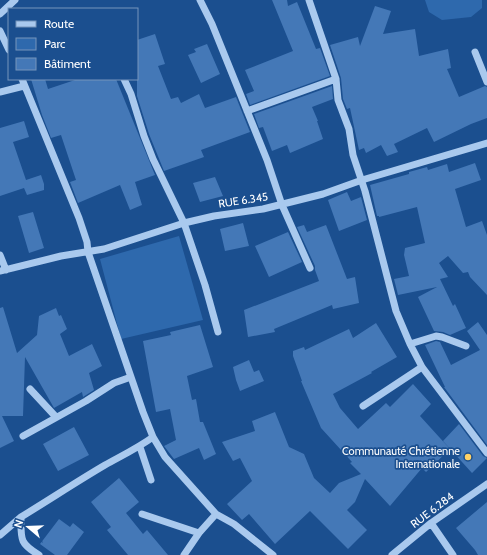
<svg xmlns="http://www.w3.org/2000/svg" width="487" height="555" viewBox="0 0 487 555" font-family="Cabin,sans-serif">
<rect width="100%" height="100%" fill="#1b4f8f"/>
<path fill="#2e69ad" d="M425 0H482V8L471 17 442 20 429 12Z
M179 236 203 320 121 339 100 259Z"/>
<path fill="#4478b7" d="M272 0H287L288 6 297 2 316 49 320 48 330 76 250 105 246 94 254 91 245 70 293 51Z
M375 6 391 11 383 34 415 29 419 56 448 49 451 68 447 69 459 97 485 86 487 87V118L471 124 434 142 427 128 394 144 398 152 387 156 381 145 366 153 364 148 359 150 350 108 347 109 343 99 341 78 330 45 358 37 360 46Z
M155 34 165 64 158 66 171 99 178 97 181 103 199 94 205 108 236 97 250 132 201 150 204 157 164 171 149 134 137 96V40Z
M207 44 220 74 201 83 188 55 196 52 194 49Z
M31 79H45L48 89 78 79H116L155 175 135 182 142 205 130 210 120 185 78 203 70 182 76 180 61 135 51 138 42 115Z
M332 86 333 99 312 107 318 121H317L323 139 290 153 287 145 272 151 263 127 259 128 254 114Z
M24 121 29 137 13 142 26 180 41 175 44 184V190L27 195 24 188 0 196V128Z
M475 163 481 180 455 189 466 227 482 221 487 235V295L470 277 468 272 463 273 448 256 439 263 448 277 440 279 453 306 455 304 466 328 450 335 443 332 434 331 418 297 437 287 398 295 394 279 409 276 404 255 405 248 425 243 417 207 379 217V216H377L370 185 409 174V172L427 167 428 170 447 164 449 172Z
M215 177 223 196 200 202 193 183Z
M347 192 351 201 361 197 367 220 339 231 328 200Z
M33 212 44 248 29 253 18 216Z
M243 223 249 246 225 251 220 229Z
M304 225 307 232 326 225 347 279 355 277 359 303 333 309 332 305 274 329 275 332 248 337 244 310 319 281 315 270V266L297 227Z
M288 232 302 262 269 277 255 246Z
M3 307 17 353 37 335 39 316 56 308 59 316 61 315 67 329 60 334 69 356 92 344 102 366 89 373 94 390 83 397 82 392 54 408 25 357 23 416H2L14 441 0 448V308Z
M478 322 487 335V445L444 387H445L425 345 436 341 440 342 451 365 480 350 467 331Z
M376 323 397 357 371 372 372 373 333 394 340 408 358 429 386 403 390 407 413 384 431 404 420 416 450 449 426 472 422 468 390 506 365 479 355 502 347 510 367 530 348 549 310 511 275 544 249 514 242 520 227 504 252 481 240 458 233 461 222 442 255 431 252 421 275 412 289 447 304 454 314 478 330 493 339 483 361 474 350 463 352 462 321 428 301 381H302L293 356V351L304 347 305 350 349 329 353 338Z
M200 325 213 367 187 376 192 400 196 399 200 422H203L216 454 204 460 199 448 174 459 164 446 176 440 170 409 156 412 143 341 171 335 170 332Z
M249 360 254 372 259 370 264 381 240 391 236 380 233 367Z
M459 424 483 456 487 458 472 473 443 441Z
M74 427 89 455 58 471 43 444Z
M119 478 139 502 126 513 143 534 147 530 168 555H128L107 530 111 527 91 502Z
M487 502V555H478L475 550 456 528Z
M59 519 70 527 73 523 84 532 67 555H55L40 544Z"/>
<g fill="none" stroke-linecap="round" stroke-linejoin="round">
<path stroke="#a9c9ee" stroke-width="7" d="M200 0 212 24 267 160 282 205 310 268
M309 0 336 79 338 100 349 129 353 155 365 191 396 311 410 344 422 367 487 453
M0 14 15 0
M0 31 9 50
M475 52 487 82
M22 79 79 218 87 242 88 252 143 412 153 437 165 457 216 514 234 524 273 555
M124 79 131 94 144 136 153 159 184 223 205 285 218 332
M0 92 24 86
M247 111 336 79
M0 255 6 270
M0 271 61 256 104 249 184 223 214 216 263 209 323 194 362 180 487 143
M410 344 436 336 442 337 466 346
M30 389 56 417
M363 406 422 367
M23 436 86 401 114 383 131 377
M140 447 151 480
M142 514 199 533
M431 523 453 555
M0 535 21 517
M39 555C19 543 21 539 21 517 49 500 76 482 105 465 121 456 138 448 153 437
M184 555 199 533 216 514
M392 555 431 523 487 484"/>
</g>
<circle fill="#ffd166" stroke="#1b4f8f" stroke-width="1.5" cx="468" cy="457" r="4"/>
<g text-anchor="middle" stroke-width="3.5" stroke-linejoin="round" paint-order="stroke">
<g font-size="11" fill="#fff" stroke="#1b4f8f">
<text transform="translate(243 200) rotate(-9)" y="4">RUE 6.345</text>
<text transform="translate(432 510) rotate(-37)" y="4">RUE 6.284</text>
</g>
<g font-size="11" fill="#fff" stroke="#1b4f8f" text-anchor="end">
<text x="460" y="455">Communauté Chrétienne<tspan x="460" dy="13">Internationale</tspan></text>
</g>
</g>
<rect x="8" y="8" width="130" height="72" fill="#1b4f8f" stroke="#7695bc"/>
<rect x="16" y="21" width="20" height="6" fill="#a9c9ee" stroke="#7695bc"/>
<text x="44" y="28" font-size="12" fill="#ffffff">Route</text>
<rect x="16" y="38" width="20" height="12" fill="#2e69ad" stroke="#7695bc"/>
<text x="44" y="48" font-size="12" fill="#ffffff">Parc</text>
<rect x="16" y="58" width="20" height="12" fill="#4478b7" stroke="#7695bc"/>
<text x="44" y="68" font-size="12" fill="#ffffff">Bâtiment</text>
<g transform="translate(28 527) rotate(289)" stroke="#1b4f8f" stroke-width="3" paint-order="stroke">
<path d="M0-3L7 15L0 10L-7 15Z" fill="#ffffff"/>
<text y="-6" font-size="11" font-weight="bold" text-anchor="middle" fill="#ffffff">N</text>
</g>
</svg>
